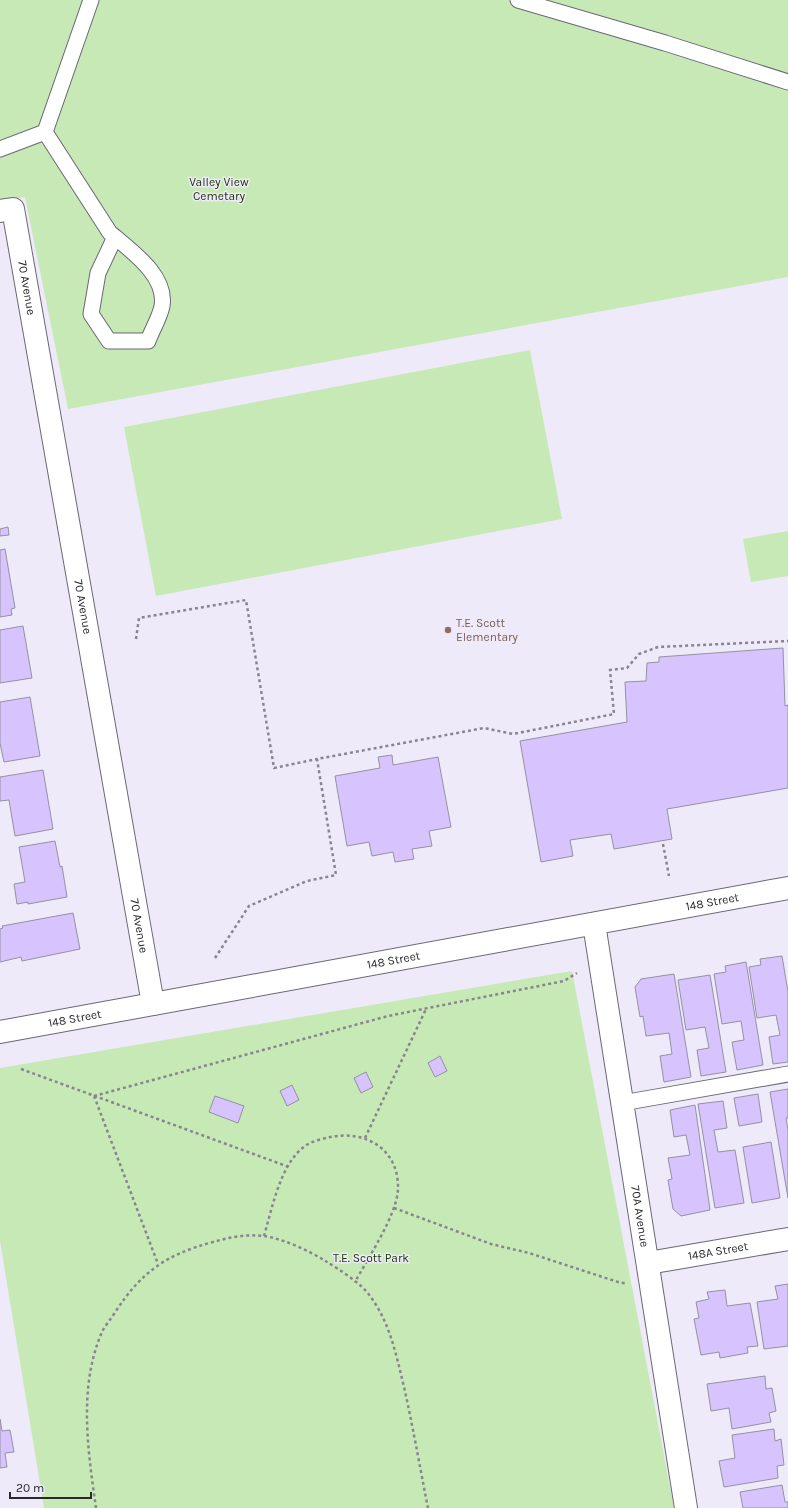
<svg xmlns="http://www.w3.org/2000/svg" width="788" height="1508" viewBox="0 0 788 1508" font-family="Karla,sans-serif">
<rect width="100%" height="100%" fill="#efeaf9"/>
<path fill="#c6e9b5" d="M0 0H788V277L68 409 25 197 0 202Z
M530 350 562 519 156 596 124 427Z
M788 531V576L751 582 743 539Z
M572 971 674 1508H44L0 1241V1068Z"/>
<path fill="#d7c4fe" stroke="#95919f" d="M8 527 9 535 0 536V529Z
M5 549 15 608 11 609 12 615 0 617V550Z
M23 626 32 678 0 683V630Z
M783 648 785 706 788 705V788L667 809 672 839 614 849 611 834 570 840 573 856 541 862 520 741 627 722 625 682 646 681 647 663 659 662V657Z
M30 697 40 756 4 762 0 743V702Z
M392 755 393 765 438 757 451 827 429 831 432 846 412 849 414 859 395 862 393 852 372 856 369 842 347 846 335 776 380 768 378 757Z
M43 770 53 829 15 836 9 800 0 801V777Z
M55 841 60 867 62 866 67 897 28 904V902L17 904 14 884 25 882 19 847Z
M73 913 80 949 22 961 21 957 0 962V929L3 928 2 926Z
M782 956 788 992V1062L773 1064 769 1037 780 1035 776 1015 757 1018 749 967 761 965 760 959Z
M746 962 763 1065 737 1070 732 1042 744 1040 741 1021 722 1024 714 974 726 972 725 966Z
M674 974 691 1077 664 1082 660 1056 672 1054 669 1033 646 1036 643 1016 640 1017 635 987 641 979Z
M710 975 726 1072 701 1076 697 1050 709 1048 705 1027 686 1030 678 980Z
M440 1056 447 1071 435 1077 428 1063Z
M366 1072 373 1087 361 1093 354 1078Z
M292 1085 299 1100 287 1106 280 1091Z
M788 1089V1118H786L788 1130V1198L770 1092Z
M758 1094 762 1122 739 1126 734 1098Z
M215 1096 244 1106 238 1123 209 1112Z
M723 1101 727 1128 714 1130 718 1152 735 1150 744 1203 715 1208 698 1104Z
M695 1105 710 1210 681 1216 673 1209 668 1180 672 1179 668 1158 690 1155 686 1135 674 1137 670 1110Z
M771 1142 780 1198 752 1203 743 1147Z
M788 1284V1346L764 1349 757 1302 778 1299 775 1286Z
M725 1290 727 1306 750 1303 758 1346 747 1347 748 1353 720 1358 719 1352 701 1355 694 1319 699 1318 696 1302 709 1299 707 1292Z
M765 1376 766 1389 772 1388 776 1411 769 1413 771 1422 732 1429 729 1408 711 1411 707 1384Z
M0 1419 2 1431 10 1430 14 1452 5 1453 7 1467 0 1468Z
M774 1429 775 1441 781 1439 784 1465 777 1466 778 1478 724 1487 719 1461 735 1458 732 1435Z
M782 1485 785 1502H788V1508H743L740 1492Z"/>
<g fill="none" stroke-linecap="round" stroke-linejoin="round">
<g stroke="#6b6774" stroke-width="17">
<path id="service" d="M518 0 665 43 788 82
M45 132 110 233 115 237C134 253 167 277 162 306 160 317 152 330 148 341H109L91 314 98 273 115 237
M0 149 45 132 91 0
M622 1103 788 1074"/>
</g>
<g stroke="#6b6774" stroke-width="24">
<g id="minor">
<path id="s1" d="M0 211 13 209 153 1004"/>
<path id="s2" d="M594 924 686 1508"/>
<path id="s3" d="M648 1263 788 1239"/>
</g>
</g>
<g stroke="#6b6774" stroke-width="24">
<g id="tertiary">
<path id="s4" d="M0 1032 788 888"/>
</g>
</g>
<path stroke="#88858f" stroke-width="2.5" stroke-dasharray="3 3" stroke-linecap="butt" d="M136 639 139 618 246 600 274 768 317 759
M663 844 669 876
M215 958 249 906 307 881 336 875 317 759 484 728 513 734 614 714 610 670 627 668 639 654 658 647 788 641
M21 1069 289 1167
M94 1096 388 1016 564 981 577 973
M94 1096 158 1264
M365 1138 426 1009
M394 1208 491 1244 529 1253 621 1283H625
M264 1236C272 1209 280 1164 305 1146 312 1141 322 1139 330 1137 366 1130 399 1149 398 1189 397 1215 368 1258 355 1282
M96 1508C88 1451 78 1387 102 1332 105 1326 110 1320 114 1314 141 1272 165 1255 213 1242 230 1237 247 1234 264 1236 284 1239 310 1251 327 1262 340 1270 361 1283 370 1296 390 1323 396 1354 404 1387 413 1427 420 1468 428 1508"/>
<use href="#service" stroke="#fff" stroke-width="15"/>
<use href="#minor" stroke="#fff" stroke-width="22"/>
<use href="#tertiary" stroke="#fff" stroke-width="22"/>
</g>
<circle fill="#8d6e63" stroke="#efeaf9" stroke-width="1.5" cx="448" cy="630" r="4"/>
<g text-anchor="middle" stroke-width="3" stroke-linejoin="round" paint-order="stroke">
<g font-size="12" fill="#173304" stroke="#efeaf9">
<text x="219" y="186">Valley View<tspan x="219" dy="14">Cemetary</tspan></text>
<text x="371" y="1262">T.E. Scott Park</text>
</g>
<g font-size="12" fill="#29282d" stroke="#efeaf9">
<text dy="4" stroke="none"><textPath href="#s1" startOffset="93">70 Avenue</textPath></text>
<text dy="4" stroke="none"><textPath href="#s1" startOffset="417">70 Avenue</textPath></text>
<text dy="4" stroke="none"><textPath href="#s4" startOffset="724">148 Street</textPath></text>
<text dy="4" stroke="none"><textPath href="#s1" startOffset="741">70 Avenue</textPath></text>
<text dy="4" stroke="none"><textPath href="#s4" startOffset="400">148 Street</textPath></text>
<text dy="4" stroke="none"><textPath href="#s4" startOffset="76">148 Street</textPath></text>
<text dy="4" stroke="none"><textPath href="#s2" startOffset="296">70A Avenue</textPath></text>
<text dy="4" stroke="none"><textPath href="#s3" startOffset="71">148A Street</textPath></text>
</g>
<g font-size="12" fill="#785e54" stroke="#efeaf9" text-anchor="start">
<text x="456" y="627">T.E. Scott<tspan x="456" dy="14">Elementary</tspan></text>
</g>
</g>
<path d="M10 1492v6h81v-6" fill="none" stroke="#29282d" stroke-width="2"/>
<text x="16" y="1492" font-size="12" fill="#29282d" stroke="#efeaf9" stroke-width="3" paint-order="stroke">20 m</text>
</svg>
